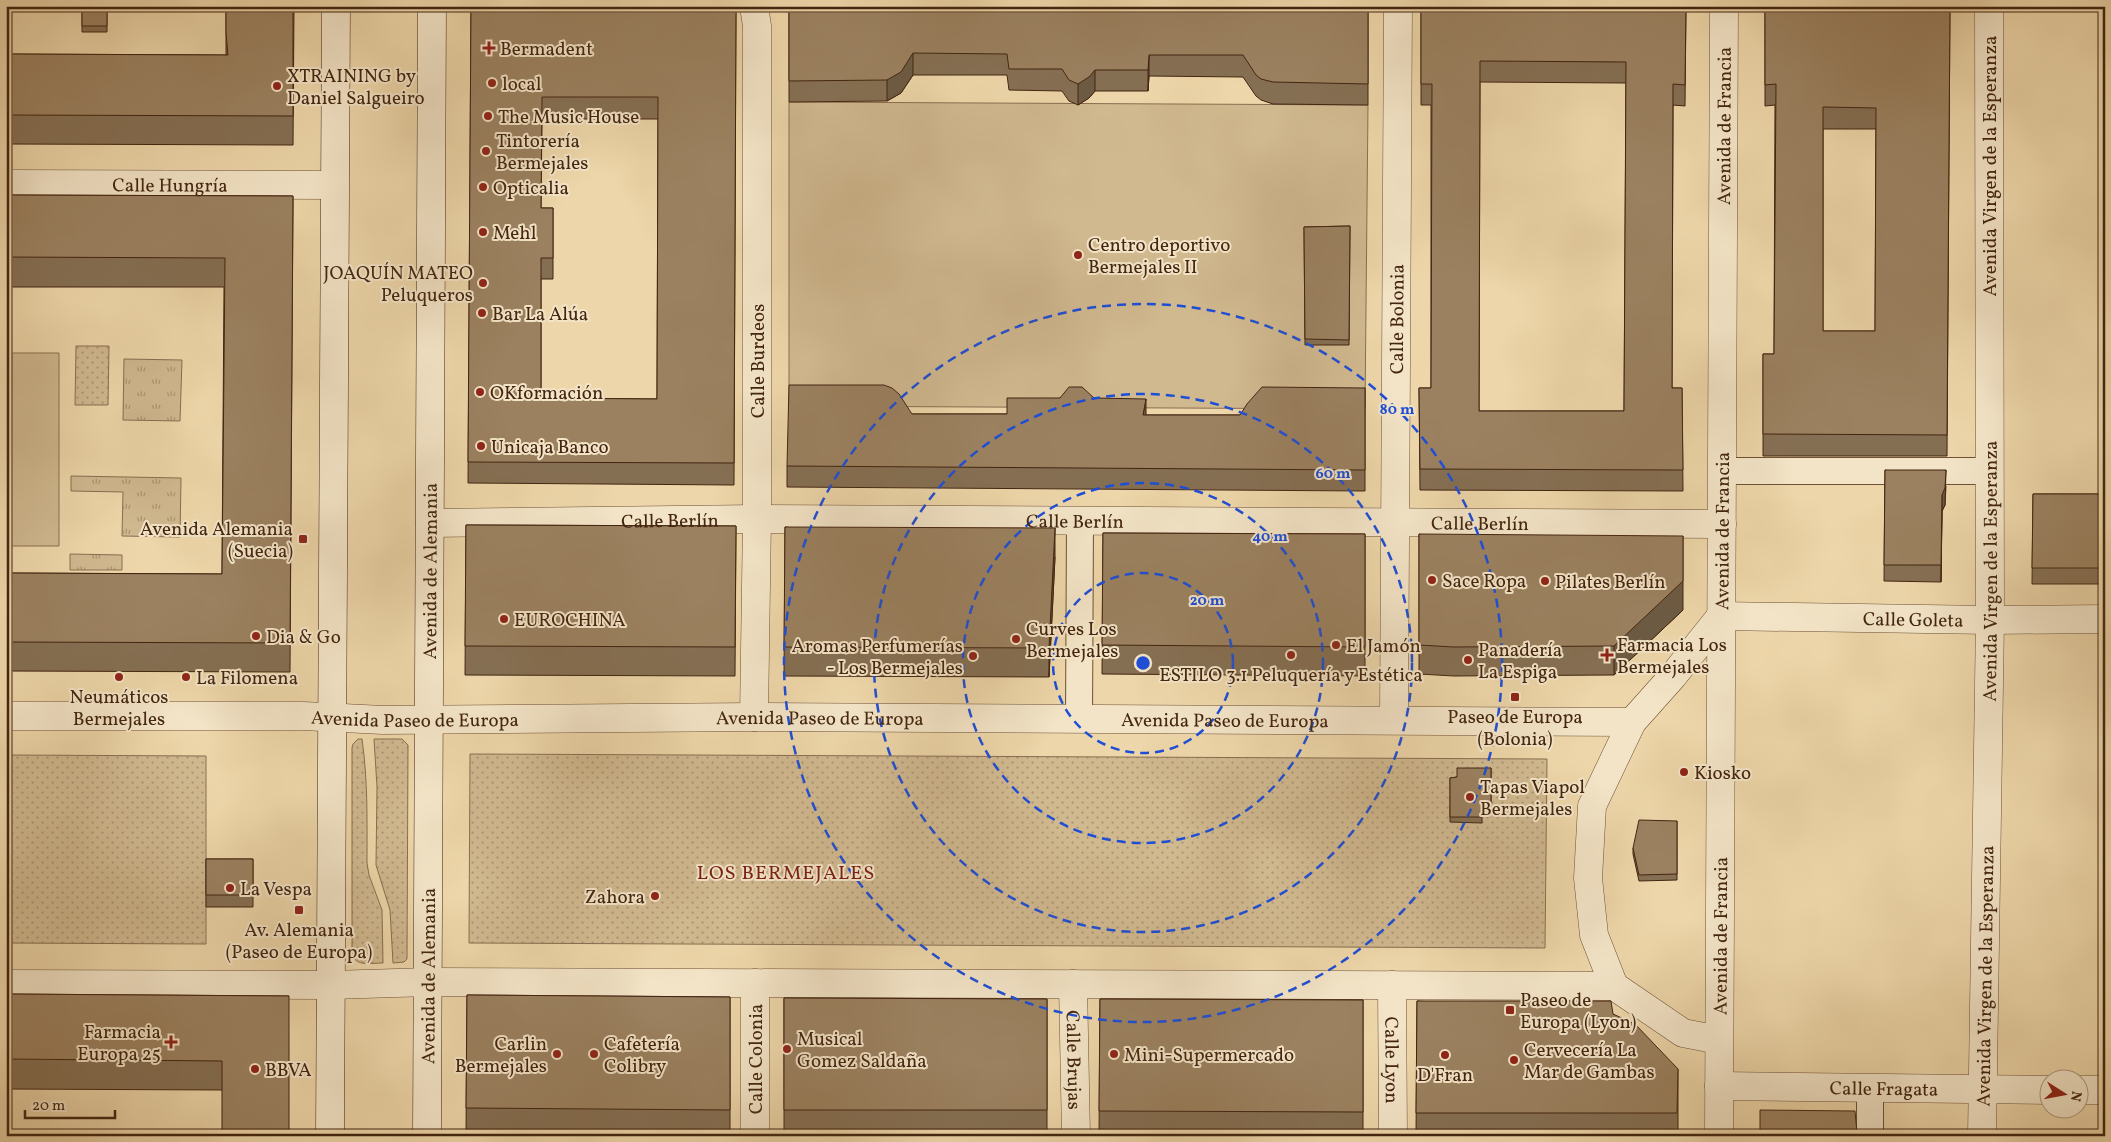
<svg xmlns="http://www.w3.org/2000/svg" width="2111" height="1142" viewBox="0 0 2111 1142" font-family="Vollkorn,serif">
<defs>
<pattern id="grass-tufts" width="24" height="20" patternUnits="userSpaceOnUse" patternTransform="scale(1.25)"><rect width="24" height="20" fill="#d0b88f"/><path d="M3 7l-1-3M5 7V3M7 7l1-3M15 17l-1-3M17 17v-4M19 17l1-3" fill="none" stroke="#aa9573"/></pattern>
<pattern id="park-dots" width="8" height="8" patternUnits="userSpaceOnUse" patternTransform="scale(1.25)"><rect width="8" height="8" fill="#d0b88f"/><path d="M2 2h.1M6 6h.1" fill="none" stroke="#aa9573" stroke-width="1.8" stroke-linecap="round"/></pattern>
</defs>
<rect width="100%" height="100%" fill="#edd6a9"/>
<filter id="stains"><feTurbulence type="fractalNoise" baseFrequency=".004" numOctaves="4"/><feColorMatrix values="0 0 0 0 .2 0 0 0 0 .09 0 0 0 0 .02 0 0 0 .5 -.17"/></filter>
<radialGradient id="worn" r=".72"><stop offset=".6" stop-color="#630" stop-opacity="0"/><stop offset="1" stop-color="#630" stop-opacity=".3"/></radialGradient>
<path fill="url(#grass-tufts)" stroke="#8a6e50" d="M122 6H159V9H122Z
M124 359 182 360 180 421 123 420Z
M71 476 181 478 180 537 122 536 123 492 71 491Z
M70 554 122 555V570H70Z"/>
<path fill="url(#park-dots)" stroke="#8a6e50" d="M76 346H109L108 405H75Z
M358 739H362C368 781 367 821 367 863L369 875 382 910 383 963C371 963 356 967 352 954V748L353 744Z
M374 739H402L408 745 407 959 404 962 393 963 390 910 376 865 377 787Z
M470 754 1547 759 1545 948 469 943Z
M6 755 206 756V944L6 943Z"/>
<path fill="#d0b88f" stroke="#8a6e50" d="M789 102 1368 105 1365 409 789 406Z
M12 353H59V546H11Z"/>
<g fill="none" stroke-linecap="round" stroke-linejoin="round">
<g stroke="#6e5137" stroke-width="28">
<path id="pedestrian" d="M1722 471H1990
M1079 719 1080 521
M1870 1136V1088"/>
</g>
<g stroke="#6e5137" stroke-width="29">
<g id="minor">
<path d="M754 6 757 26V519L754 717"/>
<path id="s1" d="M6 184 334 185"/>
<path id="s2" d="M430 523 757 519 1722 524"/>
<path id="s3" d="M1394 720 1398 6"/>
<path id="s4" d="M1073 984 1076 1136"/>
<path id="s5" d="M1392 985 1393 1136"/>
<path d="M755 1136V983"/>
<path id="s6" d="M1982 1136 1990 620 1989 6"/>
</g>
</g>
<g stroke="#6e5137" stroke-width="29">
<g id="tertiary">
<path id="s7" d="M6 716H303L383 720 754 717 1632 722"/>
<path d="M6 984 331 985 429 982 1614 986"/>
<path id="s8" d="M1719 1040 1683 1033 1614 986 1594 935 1588 878 1592 806 1632 722 1673 676 1721 616 1990 620 2105 619"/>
<path id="s9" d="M1719 1086 2048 1090"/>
<path d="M2078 1090H2105"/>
<path id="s10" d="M1719 1136 1724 6"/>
</g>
</g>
<g stroke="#432511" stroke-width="29">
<g id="secondary">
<path d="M330 1136 336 6"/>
<path id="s11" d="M427 1136 432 6"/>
</g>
</g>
<use href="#pedestrian" stroke="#f3e4c7" stroke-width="26"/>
<use href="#minor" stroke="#f3e4c7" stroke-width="28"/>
<use href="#tertiary" stroke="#f3e4c7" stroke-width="28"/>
<use href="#secondary" stroke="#f3e4c7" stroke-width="28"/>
</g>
<path fill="#856f53" stroke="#432511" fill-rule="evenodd" d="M82 6H107V32H82Z
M226 6H294L293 145 6 144V54L226 55Z
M471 6H736L734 485 468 483ZM542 119H658L657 399 541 398V279H553V208H541Z
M789 6H1368V105L1273 104 1261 100 1256 96 1243 77 1149 76 1148 91H1095L1089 98 1078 105 1069 101 1062 91 1009 90 1007 75H913L901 93 887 101 789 102Z
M1421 6H1686L1685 106 1673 105 1672 388H1682L1683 491 1420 490 1419 388H1431V105H1421ZM1480 82 1626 83 1624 411H1479Z
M1765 6H1950L1947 456H1763V354H1774L1775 105 1765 106ZM1823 129H1876L1875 331H1823Z
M6 195 293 196 290 672 6 671V573L222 574 224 287H6Z
M1350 226 1349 345H1305L1304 227Z
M1365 388V491L787 487V466L912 414H1007L1060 398H1094L1146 415H1240Z
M1885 470 1946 486 1945 505 1942 511 1941 582 1884 581Z
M2033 494H2105V584H2032Z
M466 525 736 526 735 676 465 675Z
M785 527 1055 557 1049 677 784 676Z
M1103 533 1365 534V676L1102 674Z
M1419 534 1683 610 1614 675 1454 676 1419 674Z
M1491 768V808L1482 807V823L1450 822V778L1457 777Z
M1677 821V880L1639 881 1633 854V848Z
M206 859H253V907H206Z
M6 994 289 996 222 1090 6 1089Z
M467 995 730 997V1136H466Z
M784 998 1047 999V1136H784Z
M1100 999 1363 1000V1136H1099Z
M1417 1001 1613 1014 1678 1069V1136H1416Z"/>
<path fill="#6c5a43" stroke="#432511" d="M913 53V75L901 93 887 101V80Z
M1149 55V76L1148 91V70Z
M1095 70V91L1089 98 1078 105V84Z
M1146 399V420L1143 415Z
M1946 470 1945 505 1942 511 1941 582 1942 495Z
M1055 528V557L1049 677V648Z
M1683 536V610L1614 675V646Z"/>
<path fill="#9b8160" stroke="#432511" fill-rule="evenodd" d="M82 6H107V26H82Z
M226 6H293V116L6 115V54L228 55 226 32Z
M471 6H736L734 463 468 462ZM542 97H658L657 399 541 398V258H553V208H541Z
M789 6H1368V84L1273 82 1261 79 1256 75 1243 55H1149L1148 70H1095L1089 77 1078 84 1069 80 1062 69H1009L1007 54 913 53 901 72 887 80 789 81Z
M1421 6H1686L1685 85 1673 84 1672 388H1682L1683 470 1420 469 1419 388H1431L1432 84H1421ZM1480 61 1626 62 1624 411H1479Z
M1765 6H1950L1947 435 1763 434V354H1774L1776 84 1765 85ZM1823 107 1876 108 1875 331H1823Z
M6 195 293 196 290 643 6 642V573L222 574 225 258 6 257Z
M1350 226 1349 340 1305 339 1304 227Z
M789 385H884L892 388 899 394 912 414H1007V398H1060L1069 387H1082L1094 398 1146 399 1143 415H1240L1247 404 1262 387 1365 388V470L787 466Z
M1885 470H1946L1945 488 1942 495 1941 565H1884Z
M2033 494H2105V568H2032Z
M466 525 736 526 735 647 465 646Z
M785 527 1055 528 1049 648 784 647Z
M1103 533 1365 534V647L1102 645Z
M1419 534 1683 536V581L1614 646 1454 647 1419 645Z
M1457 768H1491V802L1482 801V817H1450V778L1457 777Z
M1639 820 1677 821V874L1639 875 1633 848Z
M206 859H253V895H206Z
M6 994 289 996V1136H222V1061L6 1059Z
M467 995 730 997V1110L466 1108Z
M784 998 1047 999V1110H784Z
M1100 999 1363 1000V1112L1099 1111Z
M1417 1001H1611L1613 1014 1635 1024 1678 1069 1677 1113H1416Z
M1760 1110 1855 1111 1857 1133 1860 1136H1760Z"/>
<g fill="none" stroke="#1d4ed8" stroke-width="2.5" stroke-dasharray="9 6">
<circle cx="1143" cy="663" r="90"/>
<circle cx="1143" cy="663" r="180"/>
<circle cx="1143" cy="663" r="269"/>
<circle cx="1143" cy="663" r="359"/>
</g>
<g fill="#8f2418" stroke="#f3e4c7" stroke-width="2">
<path d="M486.5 40.5h5v5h5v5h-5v5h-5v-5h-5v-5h5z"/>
<circle cx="492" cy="83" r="5"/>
<circle cx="277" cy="86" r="5"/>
<circle cx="488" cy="116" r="5"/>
<circle cx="486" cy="151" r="5"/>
<circle cx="483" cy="187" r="5"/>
<circle cx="483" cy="232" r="5"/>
<circle cx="1078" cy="255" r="5"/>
<circle cx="483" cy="283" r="5"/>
<circle cx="482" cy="313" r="5"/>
<circle cx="480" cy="392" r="5"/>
<circle cx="481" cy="446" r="5"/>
<rect x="298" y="534" width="10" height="10" rx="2.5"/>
<circle cx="1432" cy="580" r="5"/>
<circle cx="1545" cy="581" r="5"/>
<circle cx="504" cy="619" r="5"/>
<circle cx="256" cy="636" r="5"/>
<circle cx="1016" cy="639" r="5"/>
<circle cx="1336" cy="645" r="5"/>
<circle cx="1291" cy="655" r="5"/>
<path d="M1604.5 647.5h5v5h5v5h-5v5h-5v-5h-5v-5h5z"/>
<circle cx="973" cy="656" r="5"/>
<circle cx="1468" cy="660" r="5"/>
<circle cx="119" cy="677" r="5"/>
<circle cx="186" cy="677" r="5"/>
<rect x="1510" y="692" width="10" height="10" rx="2.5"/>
<circle cx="1684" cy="772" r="5"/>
<circle cx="1470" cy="797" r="5"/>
<circle cx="230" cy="888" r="5"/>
<circle cx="655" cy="896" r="5"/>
<rect x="294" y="905" width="10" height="10" rx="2.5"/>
<rect x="1505" y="1005" width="10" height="10" rx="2.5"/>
<path d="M168.5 1034.5h5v5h5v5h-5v5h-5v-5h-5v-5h5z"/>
<circle cx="787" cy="1049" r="5"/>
<circle cx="557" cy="1054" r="5"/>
<circle cx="594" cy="1054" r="5"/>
<circle cx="1114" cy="1054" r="5"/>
<circle cx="1445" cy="1055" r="5"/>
<circle cx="1514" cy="1060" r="5"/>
<circle cx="255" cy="1069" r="5"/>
</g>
<g text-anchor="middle" stroke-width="4" stroke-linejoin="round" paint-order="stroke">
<g font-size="19" fill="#432511" stroke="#f3e4c7" text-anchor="start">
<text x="500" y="55">Bermadent</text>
<text x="287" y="82">XTRAINING by<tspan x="287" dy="22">Daniel Salgueiro</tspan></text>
<text x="502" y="90">local</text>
<text x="498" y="123">The Music House</text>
<text x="496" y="147">Tintorería<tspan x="496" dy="22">Bermejales</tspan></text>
<text x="493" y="194">Opticalia</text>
<text x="493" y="239">Mehl</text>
<text x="1088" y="251">Centro deportivo<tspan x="1088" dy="22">Bermejales II</tspan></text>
<text x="473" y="279" text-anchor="end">JOAQUÍN MATEO<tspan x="473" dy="22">Peluqueros</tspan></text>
<text x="492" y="320">Bar La Alúa</text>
<text x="490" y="399">OKformación</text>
<text x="491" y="453">Unicaja Banco</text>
<text x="293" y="535" text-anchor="end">Avenida Alemania<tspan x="293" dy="22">(Suecia)</tspan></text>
<text x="1442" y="587">Sace Ropa</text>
<text x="1555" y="588">Pilates Berlín</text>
<text x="514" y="626">EUROCHINA</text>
<text x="1026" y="635">Curves Los<tspan x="1026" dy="22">Bermejales</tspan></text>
<text x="266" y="643">Dia &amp; Go</text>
<text x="1617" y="651">Farmacia Los<tspan x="1617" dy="22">Bermejales</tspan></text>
<text x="963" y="652" text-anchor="end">Aromas Perfumerías<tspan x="963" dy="22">- Los Bermejales</tspan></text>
<text x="1346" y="652">El Jamón</text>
<text x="1478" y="656">Panadería<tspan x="1478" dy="22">La Espiga</tspan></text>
<text x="1291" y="681" text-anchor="middle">ESTILO 3.1 Peluquería y Estética</text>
<text x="196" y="684">La Filomena</text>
<text x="119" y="703" text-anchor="middle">Neumáticos<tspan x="119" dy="22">Bermejales</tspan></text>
<text x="1515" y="723" text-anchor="middle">Paseo de Europa<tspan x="1515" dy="22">(Bolonia)</tspan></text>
<text x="1694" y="779">Kiosko</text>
<text x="1480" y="793">Tapas Viapol<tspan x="1480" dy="22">Bermejales</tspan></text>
<text x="240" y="895">La Vespa</text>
<text x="645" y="903" text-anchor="end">Zahora</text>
<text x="299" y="936" text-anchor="middle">Av. Alemania<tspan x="299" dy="22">(Paseo de Europa)</tspan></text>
<text x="1520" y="1006">Paseo de<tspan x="1520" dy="22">Europa (Lyon)</tspan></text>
<text x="161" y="1038" text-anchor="end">Farmacia<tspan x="161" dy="22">Europa 25</tspan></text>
<text x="797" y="1045">Musical<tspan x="797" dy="22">Gomez Saldaña</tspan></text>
<text x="547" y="1050" text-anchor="end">Carlin<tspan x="547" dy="22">Bermejales</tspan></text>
<text x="604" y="1050">Cafetería<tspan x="604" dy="22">Colibry</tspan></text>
<text x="1524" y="1056">Cervecería La<tspan x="1524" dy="22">Mar de Gambas</tspan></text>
<text x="1124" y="1061">Mini-Supermercado</text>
<text x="265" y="1076">BBVA</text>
<text x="1445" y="1081" text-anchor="middle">D'Fran</text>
</g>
<g font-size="19" fill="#432511" stroke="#f3e4c7">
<text dy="7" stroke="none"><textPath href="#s10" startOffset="1010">Avenida de Francia</textPath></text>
<text transform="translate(1989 166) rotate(-90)" y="7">Avenida Virgen de la Esperanza</text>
<text dy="7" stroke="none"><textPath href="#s1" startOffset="164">Calle Hungría</textPath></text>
<text dy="7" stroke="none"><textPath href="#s3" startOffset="401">Calle Bolonia</textPath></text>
<text transform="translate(757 361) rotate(-90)" y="7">Calle Burdeos</text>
<text dy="7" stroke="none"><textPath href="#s2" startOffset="240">Calle Berlín</textPath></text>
<text dy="7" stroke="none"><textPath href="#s2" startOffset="645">Calle Berlín</textPath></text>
<text dy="7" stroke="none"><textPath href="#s2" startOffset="1050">Calle Berlín</textPath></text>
<text dy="7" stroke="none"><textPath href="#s10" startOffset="605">Avenida de Francia</textPath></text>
<text dy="7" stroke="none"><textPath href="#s11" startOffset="565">Avenida de Alemania</textPath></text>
<text dy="7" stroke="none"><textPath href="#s6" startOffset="565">Avenida Virgen de la Esperanza</textPath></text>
<text dy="7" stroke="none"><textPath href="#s8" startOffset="728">Calle Goleta</textPath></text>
<text dy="7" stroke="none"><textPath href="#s7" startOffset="409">Avenida Paseo de Europa</textPath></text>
<text dy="7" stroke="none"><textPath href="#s7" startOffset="814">Avenida Paseo de Europa</textPath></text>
<text dy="7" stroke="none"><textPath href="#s7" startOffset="1219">Avenida Paseo de Europa</textPath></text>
<text dy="7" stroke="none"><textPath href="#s10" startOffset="200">Avenida de Francia</textPath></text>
<text dy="7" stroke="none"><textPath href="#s11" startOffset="160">Avenida de Alemania</textPath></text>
<text dy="7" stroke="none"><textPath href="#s6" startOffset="160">Avenida Virgen de la Esperanza</textPath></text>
<text transform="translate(755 1059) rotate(-90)" y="7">Calle Colonia</text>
<text dy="7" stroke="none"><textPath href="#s4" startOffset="76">Calle Brujas</textPath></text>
<text dy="7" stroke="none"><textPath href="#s5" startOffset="75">Calle Lyon</textPath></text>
<text dy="7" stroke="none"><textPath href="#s9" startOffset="165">Calle Fragata</textPath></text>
</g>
<g font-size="20" letter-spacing="1" fill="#7a1f14" stroke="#f3e4c7">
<text x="786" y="879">LOS BERMEJALES</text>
</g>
</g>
<circle cx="1143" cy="663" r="8" fill="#1d4ed8" stroke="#f3e4c7" stroke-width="2.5"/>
<g font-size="15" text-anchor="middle" font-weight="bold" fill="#1d4ed8" stroke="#f3e4c7" stroke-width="4" stroke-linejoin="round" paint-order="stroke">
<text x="1397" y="414">80 m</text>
<text x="1333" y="478">60 m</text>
<text x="1270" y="541">40 m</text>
<text x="1207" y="605">20 m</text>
</g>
<rect width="2111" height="1142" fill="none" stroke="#edd6a9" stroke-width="25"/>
<rect x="8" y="8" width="2096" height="1127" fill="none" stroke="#432511" stroke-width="2.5"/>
<rect x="12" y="12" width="2086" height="1117" fill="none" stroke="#432511"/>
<g transform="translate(2064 1094) rotate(101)"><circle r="24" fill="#f3e4c7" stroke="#ad987e"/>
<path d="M0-4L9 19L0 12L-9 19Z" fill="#8f2418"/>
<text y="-8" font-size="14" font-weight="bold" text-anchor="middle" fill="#432511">N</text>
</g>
<path d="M25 1110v8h90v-8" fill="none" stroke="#432511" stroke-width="2.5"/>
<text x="32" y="1110" font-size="15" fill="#432511" stroke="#f3e4c7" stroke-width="4" paint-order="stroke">20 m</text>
<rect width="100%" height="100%" filter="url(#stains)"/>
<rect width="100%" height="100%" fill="url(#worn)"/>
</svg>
